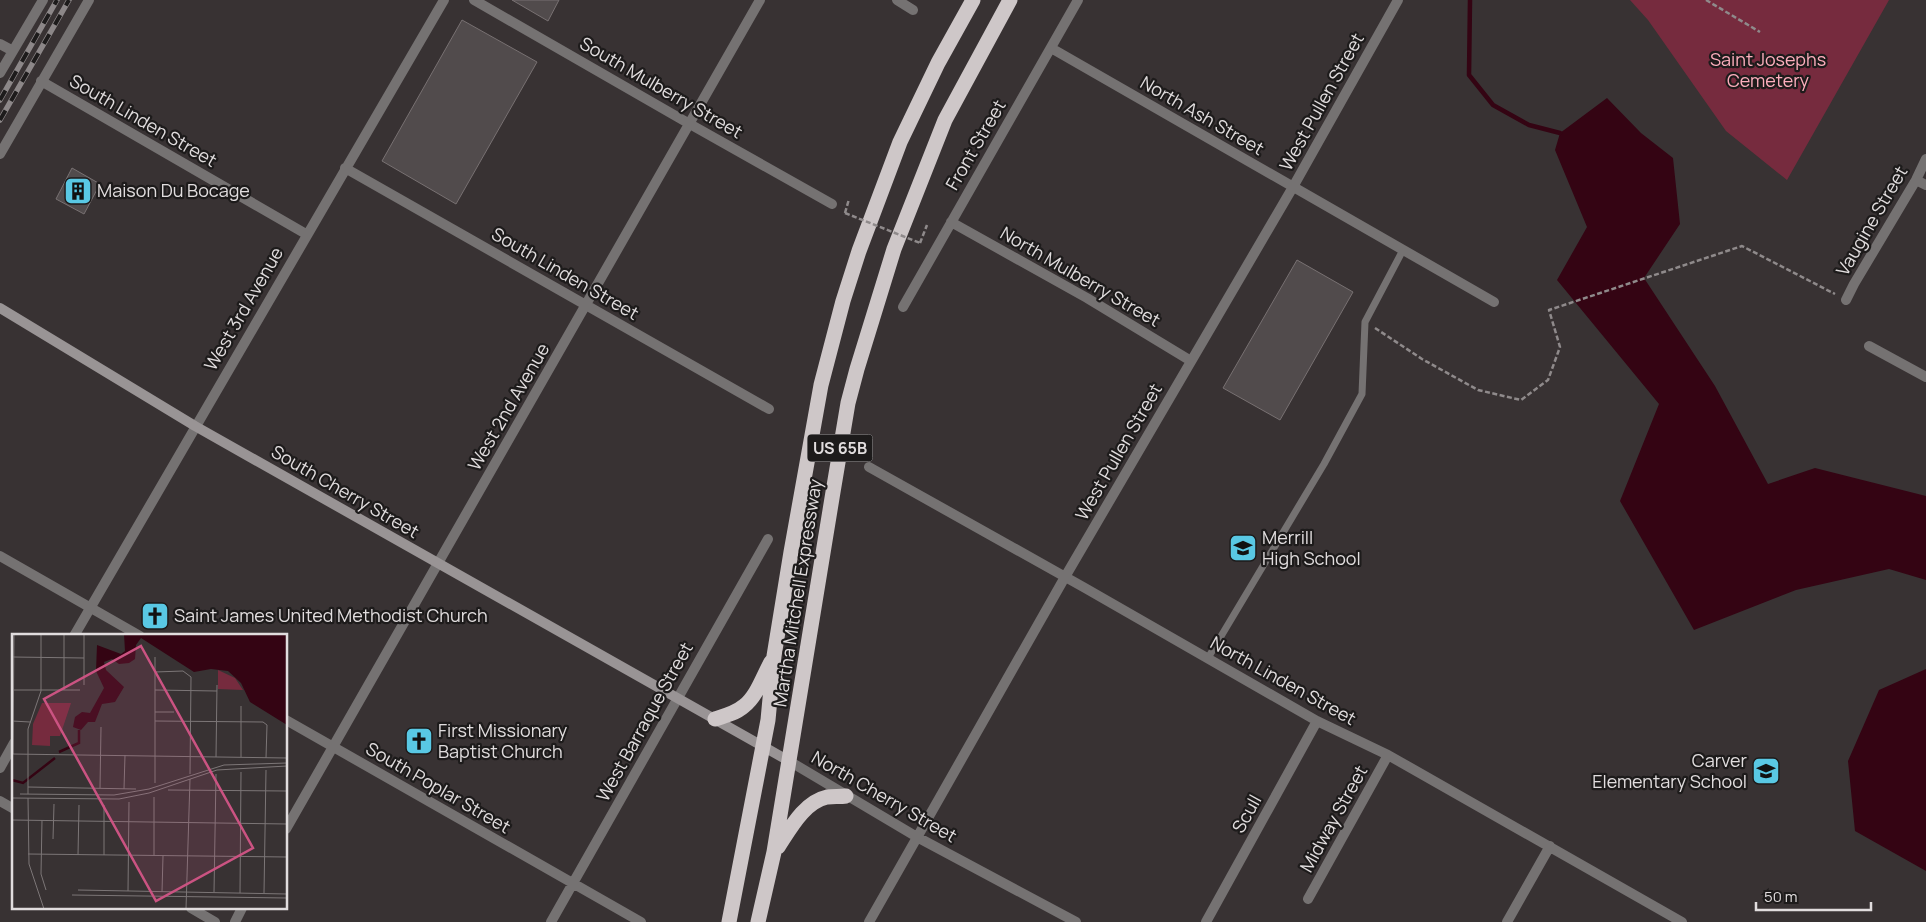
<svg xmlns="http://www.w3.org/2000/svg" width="1926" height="922" viewBox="0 0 1926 922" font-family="Manrope,sans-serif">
<rect width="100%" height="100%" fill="#383233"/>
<path fill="#762b3e" d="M1630 0H1889L1787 180 1726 131 1648 20Z"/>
<path fill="#340413" d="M1607 98 1641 133 1673 158 1680 224 1644 278 1715 386 1768 484 1815 468 1926 496V580L1889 569 1796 590 1694 630 1620 501 1659 404 1557 280 1587 227 1555 150 1560 133Z
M1926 669V871L1855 831 1848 761 1879 690Z"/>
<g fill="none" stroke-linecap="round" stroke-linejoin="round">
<path stroke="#340413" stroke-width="4.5" d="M1470 0 1469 75 1493 105 1529 125 1560 133"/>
</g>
<path fill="#514b4c" stroke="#787172" d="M512 0H559L548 21Z
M462 20 537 62 456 204 382 161Z
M72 168 100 184 84 214 56 199Z
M1297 260 1353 292 1280 420 1223 388Z"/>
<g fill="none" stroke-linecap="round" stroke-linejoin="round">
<path stroke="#8f8a8b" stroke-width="2.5" stroke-dasharray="5 2.5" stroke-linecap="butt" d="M1706 0 1760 32
M845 213 849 199
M920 243 927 225
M1375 328 1422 359 1478 390 1521 400 1548 380 1560 347 1549 310 1742 246 1835 294"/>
<path stroke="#757272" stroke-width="7" d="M1208 658 1324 464 1362 394 1365 322 1403 250"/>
<path stroke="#757272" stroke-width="10" d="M474 0 688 123 832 204
M897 0 913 10
M0 44 13 51
M1051 48 1494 302
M0 73 43 0
M41 81 306 234
M0 154 89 0
M345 168 769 409
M1916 180 1926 185
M951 222 1087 298 1191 361
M1846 300 1854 284 1916 180 1926 159
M903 307 1078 0
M1869 346 1926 377
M869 467 1085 588 1317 721 1388 755 1682 922
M0 556 140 636
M74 636 444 0
M286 720 641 922
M789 761 917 837 1076 922
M0 768 14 743
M0 801 14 809
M286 829 760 0
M1308 899 1388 755
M191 908 215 922
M235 922 242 908
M551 922 768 539
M869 922 1065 577 1293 187 1398 0
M1206 922 1317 721
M1507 922 1550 846"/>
<path stroke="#999495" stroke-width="10" d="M0 308 195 426 789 761"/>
<path stroke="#cec7c8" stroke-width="15" d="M715 719C725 716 736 713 744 706 757 696 763 676 771 662
M778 847C790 829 804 802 827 797 833 796 840 797 846 796
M729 922 768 720 774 656 791 552 821 385 843 301 859 251 900 142 938 63 973 0
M758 922 774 852 833 492 848 403 857 369 894 249 945 120 1010 0"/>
<g stroke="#8c8788" stroke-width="5.5">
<path id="rail" d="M0 100 57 0
M0 120 69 0"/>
</g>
<use href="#rail" stroke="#1d1b1b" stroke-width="4" stroke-dasharray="11" stroke-linecap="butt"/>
<path stroke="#8f8a8b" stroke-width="2.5" stroke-dasharray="5 2.5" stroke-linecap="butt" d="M845 213 920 243"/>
</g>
<defs>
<g id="building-square" transform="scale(1.4375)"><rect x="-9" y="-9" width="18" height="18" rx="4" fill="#59c8e4" stroke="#1d1b1b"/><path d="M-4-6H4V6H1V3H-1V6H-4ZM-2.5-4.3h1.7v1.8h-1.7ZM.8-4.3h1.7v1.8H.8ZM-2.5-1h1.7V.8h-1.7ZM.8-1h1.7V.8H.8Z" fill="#111"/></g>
<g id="school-square" transform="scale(1.4375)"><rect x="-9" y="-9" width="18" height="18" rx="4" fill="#59c8e4" stroke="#1d1b1b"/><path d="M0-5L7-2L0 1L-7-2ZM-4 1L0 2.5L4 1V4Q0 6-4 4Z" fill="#111"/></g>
<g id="church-square" transform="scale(1.4375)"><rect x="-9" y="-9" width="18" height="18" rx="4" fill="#59c8e4" stroke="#1d1b1b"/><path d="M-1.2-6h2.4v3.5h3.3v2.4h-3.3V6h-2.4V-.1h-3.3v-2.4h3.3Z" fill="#111"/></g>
</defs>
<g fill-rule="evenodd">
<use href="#building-square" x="78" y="191"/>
<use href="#school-square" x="1243" y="548"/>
<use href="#church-square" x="155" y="616"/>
<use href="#church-square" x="419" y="741"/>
<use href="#school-square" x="1766" y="771"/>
</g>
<g text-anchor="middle" stroke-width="4.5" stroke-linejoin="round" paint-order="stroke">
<rect fill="#1d1b1b" stroke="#a6a3a4" stroke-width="1" x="807.5" y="434.5" width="65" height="27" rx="4"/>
<g font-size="16" font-weight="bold" fill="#e1ddde">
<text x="840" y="454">US 65B</text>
</g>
<g font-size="18" fill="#fdaebd" stroke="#1d1b1b">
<text x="1768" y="66">Saint Josephs<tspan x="1768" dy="21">Cemetery</tspan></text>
</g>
<g font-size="18" fill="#e1ddde" stroke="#1d1b1b">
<text transform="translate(661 88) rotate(30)" y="6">South Mulberry Street</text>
<text transform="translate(1322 102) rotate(-61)" y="6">West Pullen Street</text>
<text transform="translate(1202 116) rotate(30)" y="6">North Ash Street</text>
<text transform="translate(143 121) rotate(30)" y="6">South Linden Street</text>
<text transform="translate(976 145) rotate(-60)" y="6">Front Street</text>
<text transform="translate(1872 221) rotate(-60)" y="6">Vaugine Street</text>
<text transform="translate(565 274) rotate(30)" y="6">South Linden Street</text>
<text transform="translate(1080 277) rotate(30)" y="6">North Mulberry Street</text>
<text transform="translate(244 309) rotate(-60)" y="6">West 3rd Avenue</text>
<text transform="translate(509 407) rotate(-60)" y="6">West 2nd Avenue</text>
<text transform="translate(1119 452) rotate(-60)" y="6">West Pullen Street</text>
<text transform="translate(345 492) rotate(30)" y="6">South Cherry Street</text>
<text transform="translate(798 593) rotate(-81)" y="6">Martha Mitchell Expressway</text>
<text transform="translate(1283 681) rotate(29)" y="6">North Linden Street</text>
<text transform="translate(645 722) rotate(-61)" y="6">West Barraque Street</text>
<text transform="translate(438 788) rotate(30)" y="6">South Poplar Street</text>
<text transform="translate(884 797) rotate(30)" y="6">North Cherry Street</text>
<text transform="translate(1247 814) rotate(-61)" y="6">Scull</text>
<text transform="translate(1334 819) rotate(-61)" y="6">Midway Street</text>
</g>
<g font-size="18" fill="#e1ddde" stroke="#1d1b1b" text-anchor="start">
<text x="97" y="197">Maison Du Bocage</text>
<text x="1262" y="544">Merrill<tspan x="1262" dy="21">High School</tspan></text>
<text x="174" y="622">Saint James United Methodist Church</text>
<text x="438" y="737">First Missionary<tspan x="438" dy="21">Baptist Church</tspan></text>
<text x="1747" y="767" text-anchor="end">Carver<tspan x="1747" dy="21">Elementary School</tspan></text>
</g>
</g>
<g transform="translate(12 634)">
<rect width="275" height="275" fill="#383233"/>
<path d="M206 36 223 44 231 56 206 55ZM30 69H59L48 102H38V112L20 111 21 90Z" fill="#762b3e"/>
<path d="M112 0H275V91L238 68 229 49 216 37 199 35 182 38 129 4 124 11 123 25 117 29 107 30 100 25 92 28 94 36 112 53 103 68 90 70 83 88H76L69 96 61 93 63 83 70 78 78 79 92 54 84 37 85 11 109 20 113 17Z" fill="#340413"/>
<path fill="none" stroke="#340413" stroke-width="2.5" d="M47 118 67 109V96M0 146 11 149 43 124"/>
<path fill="none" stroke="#7c7677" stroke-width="1" d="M1 23 72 24M143 38 171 37 179 43 178 140M72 51V0M0 56H68M52 56V0M143 56 205 57M143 78H162M0 87 18 88M143 87 251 88 255 91 254 124M0 120 275 124M1 120 2 0M204 123 205 51M229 123V72M143 149V23M16 153 124 155M88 154 89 93M112 155 113 121M156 156 275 157M8 160 102 161 137 155 212 131 275 129M16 160V95L29 57V0M0 164 107 165 137 159 205 136 275 132M16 164 17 230 32 275M0 186 275 190M30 186 29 240 34 256M41 205 42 170M16 220 275 223M66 221 67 171M92 221V171M142 221V163M66 256 275 260M116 257 117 168M150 258 151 222M202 258 204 140M228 259 229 138M252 259 254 136M60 261 275 264M174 275 178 145"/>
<path fill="#cb5382" fill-opacity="0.15" stroke="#cb5382" stroke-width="2.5" d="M129 12 241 214 144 267 32 65Z"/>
<rect width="275" height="275" fill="none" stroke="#e1ddde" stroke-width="2.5"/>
</g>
<path d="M1756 902v8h115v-8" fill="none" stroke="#e1ddde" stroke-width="2.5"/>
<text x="1764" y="902" font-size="15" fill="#e1ddde" stroke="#1d1b1b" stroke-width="4" paint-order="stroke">50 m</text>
</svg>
